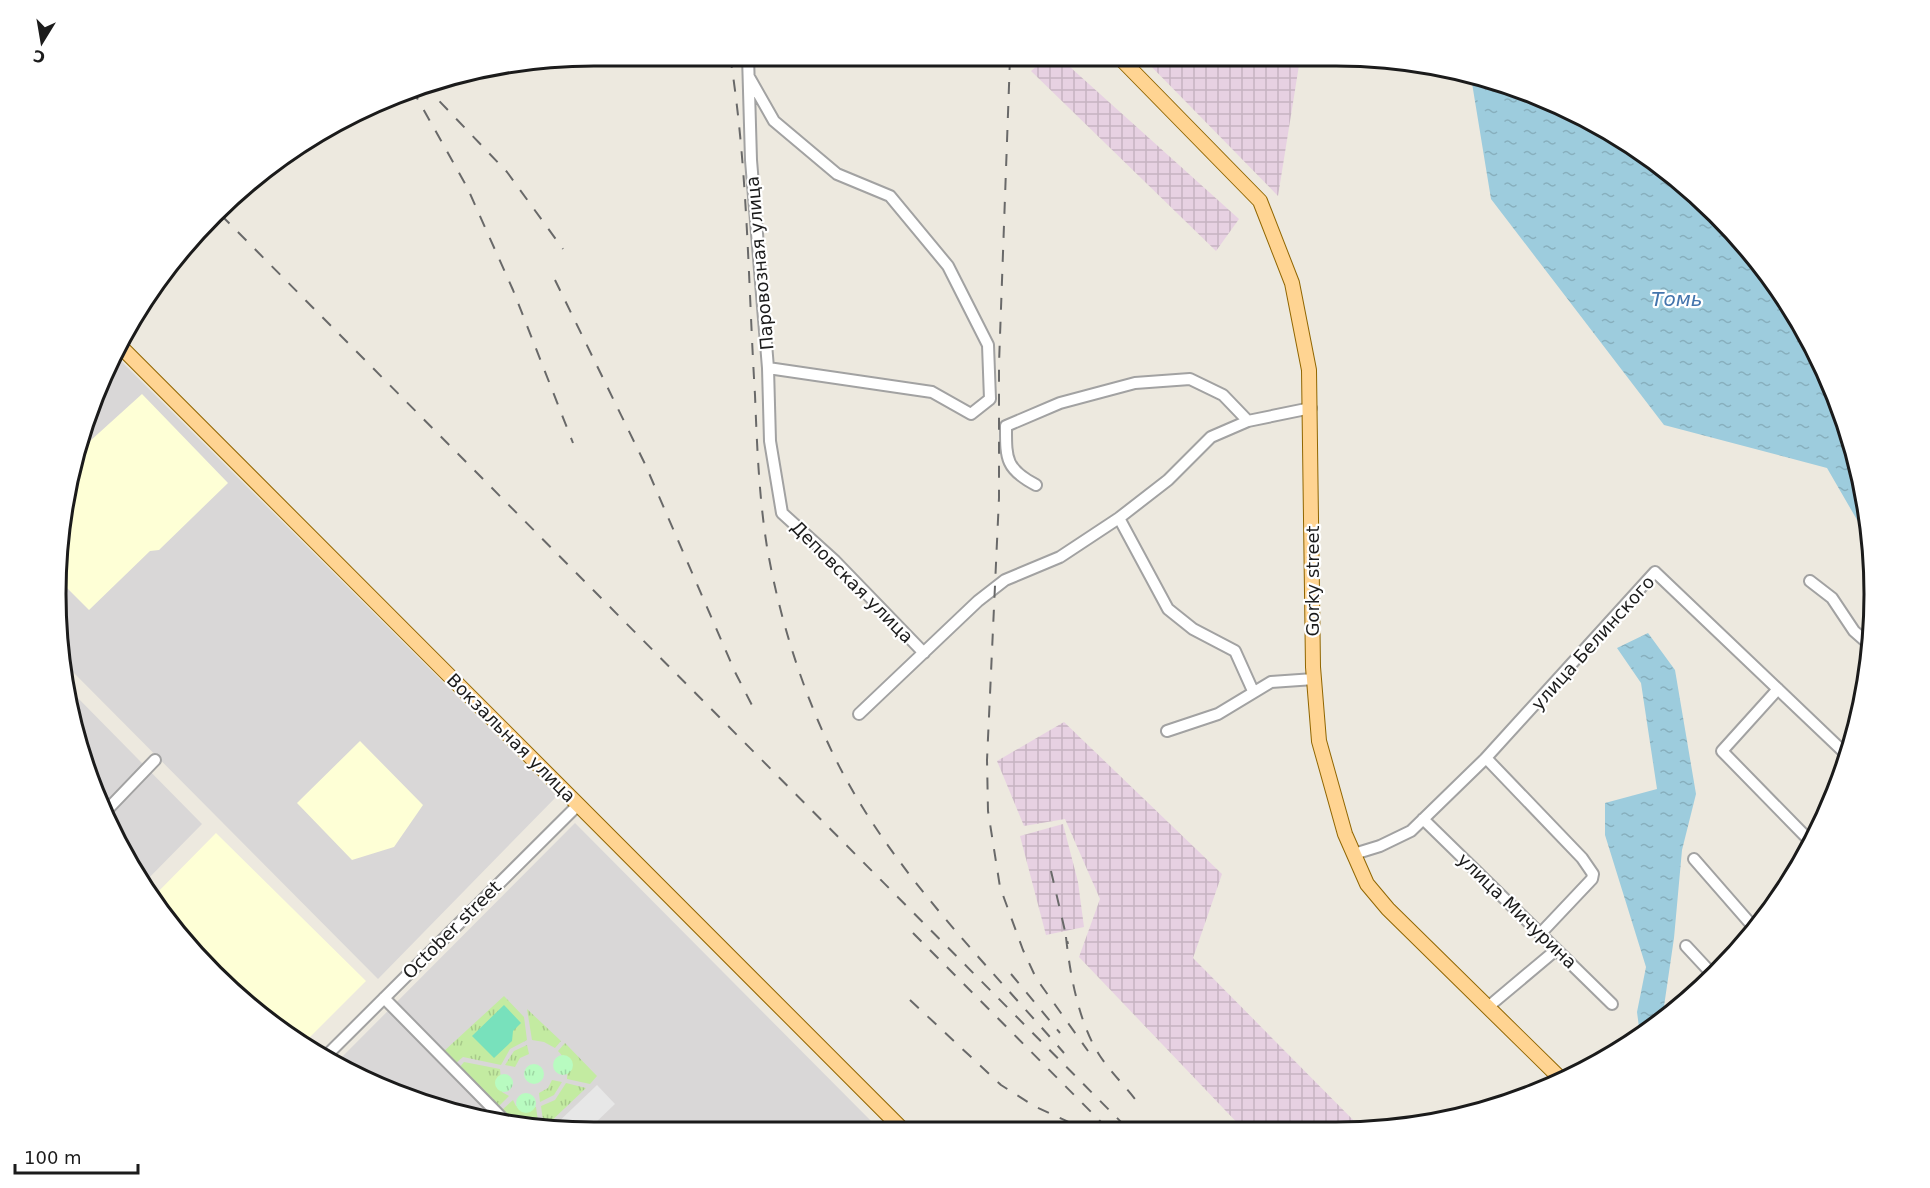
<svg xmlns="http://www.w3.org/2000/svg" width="1930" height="1188" viewBox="0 0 1930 1188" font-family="'DejaVu Sans',sans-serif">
<defs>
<pattern id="industrial-grid" width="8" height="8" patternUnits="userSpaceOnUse" patternTransform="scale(1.5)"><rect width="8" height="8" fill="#e7d1e2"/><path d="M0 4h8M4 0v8" fill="none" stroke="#c6b3c1"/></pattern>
<pattern id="grass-tufts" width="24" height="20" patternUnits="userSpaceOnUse" patternTransform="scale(1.5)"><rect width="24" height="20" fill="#c3eba1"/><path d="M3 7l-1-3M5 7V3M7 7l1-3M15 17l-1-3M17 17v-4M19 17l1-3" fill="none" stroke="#a7c98a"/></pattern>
<pattern id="park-tufts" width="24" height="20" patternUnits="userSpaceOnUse" patternTransform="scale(1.5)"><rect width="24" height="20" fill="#b8fbc0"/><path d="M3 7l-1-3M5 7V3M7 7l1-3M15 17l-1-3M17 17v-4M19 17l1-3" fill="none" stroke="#9ed7a4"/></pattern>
<pattern id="water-ripples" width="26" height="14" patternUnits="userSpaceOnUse" patternTransform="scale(1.5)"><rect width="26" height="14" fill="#9dccdd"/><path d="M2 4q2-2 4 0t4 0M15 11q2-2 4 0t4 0" fill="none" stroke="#87afbd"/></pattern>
</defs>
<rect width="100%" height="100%" fill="#ede9df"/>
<path fill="#d9d7d7" d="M116 356 557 796 378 979 68 667 56 594 84 421Z
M72 692 202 824 142 885 84 767Z
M575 823 879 1129 524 1128 388 1092 337 1062Z"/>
<path fill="url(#industrial-grid)" d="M1046 58H1060L1239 219 1216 251 1031 71Z
M1144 59H1300L1278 196Z
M1064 722 1222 874 1193 958 1364 1131H1245L1079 957 1100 899 1065 819 1024 826 997 761Z
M1063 824 1078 882 1084 927 1046 935 1020 836Z"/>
<path fill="#feffd6" d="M142 394 228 483 159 550 150 551 89 610 58 579 79 451Z
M360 741 423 805 394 847 352 860 297 803Z
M216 833 366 981 304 1043 266 1021 151 899Z"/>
<path fill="url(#grass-tufts)" d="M504 996 524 1017 527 1040 510 1049 501 1065 463 1057 455 1064 443 1052Z
M527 1009 561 1041 555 1048 544 1042 532 1040Z
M565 1043 597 1076 590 1084 567 1079C568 1067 567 1060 558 1051Z
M527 1045 529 1054 520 1058 515 1067 505 1065 514 1051Z
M464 1062 500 1069 502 1092 509 1096 498 1107 459 1068Z
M552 1080 562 1082 554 1095 540 1102 539 1093 548 1088Z
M566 1083 586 1088 544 1128 541 1106 555 1100Z
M513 1100 516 1106 536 1107 539 1128 519 1127 502 1110Z"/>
<path fill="url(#park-tufts)" d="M553 1065a10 10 0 1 1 20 0a10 10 0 1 1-20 0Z
M524 1074a10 10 0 1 1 20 0a10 10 0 1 1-20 0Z
M495 1083a9 9 0 1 1 18 0a9 9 0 1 1-18 0Z
M516 1103a10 10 0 1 1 20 0a10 10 0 1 1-20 0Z"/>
<path fill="#78e1bc" d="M504 1005 521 1023 513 1031 512 1041 494 1058 472 1036Z"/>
<path fill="#e7e7e7" d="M597 1085 615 1104 590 1128H552Z"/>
<path fill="url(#water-ripples)" d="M1471 77 1542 96 1664 167 1741 239 1802 324 1846 421 1870 523 1871 544 1827 468 1664 425 1491 199Z
M1648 633 1675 670 1696 794 1682 850 1674 938 1662 1020 1640 1035 1637 1012 1646 967 1605 835V803L1657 789 1641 683 1617 648Z"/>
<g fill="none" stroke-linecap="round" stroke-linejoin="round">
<g stroke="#a2a2a2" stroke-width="14">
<path id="minor" d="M748 56 751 160 768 368 770 441 782 513 835 561 924 653
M749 77 774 121 837 174 890 196 948 266 988 345 990 399 971 414 932 392 768 368
M1036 485C1005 469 1006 458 1006 426L1060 403 1135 383 1190 379 1223 395 1248 421
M1119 518 1168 609 1193 629 1235 651 1253 691
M1810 581 1832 598 1854 631 1871 646
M1778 689 1722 751 1812 843
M859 714 978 601 1005 580 1060 557 1119 518 1168 480 1211 437 1248 421 1311 408
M1167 731 1218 714 1271 682 1314 679
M1486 758 1582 858 1593 874 1592 879 1540 934
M106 811 155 760
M1423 819 1612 1004
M1354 854 1380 846 1411 831 1485 759 1655 572 1848 756
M1694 859 1756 930
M1686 946 1713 975
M384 998 508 1124
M1488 1007 1556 950
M326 1056 578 805"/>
</g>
<g stroke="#916600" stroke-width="16">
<path id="major" d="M1120 58 1260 201 1292 283 1309 370 1313 667 1319 741 1345 834 1367 884 1388 909 1561 1079
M121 347 902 1129"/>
</g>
<use href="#minor" stroke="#fff" stroke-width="10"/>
<use href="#major" stroke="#ffd492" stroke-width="14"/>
<path stroke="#696969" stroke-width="2" stroke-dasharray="12 12" stroke-linecap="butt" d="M730 56C748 167 748 282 755 395 757 446 759 497 767 547 780 621 803 693 836 760 891 870 984 961 1064 1053
M1010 58 999 364V498L987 760 988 811 1000 887 1023 950 1036 978 1088 1051
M423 84 507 172 563 249
M412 89 467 187 513 290 573 443
M221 215 1129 1130
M555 280 645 464 735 672 757 715
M1051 871 1068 944
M913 933 1109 1130
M1066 937C1070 975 1079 1024 1100 1056 1110 1071 1124 1085 1135 1099
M1011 974 1060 1033
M910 1000 1001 1085 1034 1106 1086 1130"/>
</g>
<g text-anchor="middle" stroke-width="4.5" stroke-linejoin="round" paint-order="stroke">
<g font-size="18" fill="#1b1b1b" stroke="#fff">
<text transform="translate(760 263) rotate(-95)" y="6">Паровозная улица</text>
<text transform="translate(1313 581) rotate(-90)" y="6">Gorky street</text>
<text transform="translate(852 582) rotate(45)" y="6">Деповская улица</text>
<text transform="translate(1593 643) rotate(-48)" y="6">улица Белинского</text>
<text transform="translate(511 738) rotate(45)" y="6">Вокзальная улица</text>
<text transform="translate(1517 911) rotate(44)" y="6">улица Мичурина</text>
<text transform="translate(452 930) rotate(-45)" y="6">October street</text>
</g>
<g font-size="20" font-style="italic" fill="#4475ad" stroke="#fff">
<text x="1677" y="306">Томь</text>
</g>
</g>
<path d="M0 0H1930V1188H0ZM594 66H1336A528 528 0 0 1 1864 594V594A528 528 0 0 1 1336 1122H594A528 528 0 0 1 66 594V594A528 528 0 0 1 594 66Z" fill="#fff" fill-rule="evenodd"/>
<path fill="none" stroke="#1b1b1b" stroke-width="3" d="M594 66H1336A528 528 0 0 1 1864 594V594A528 528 0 0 1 1336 1122H594A528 528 0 0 1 66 594V594A528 528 0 0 1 594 66Z"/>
<g transform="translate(42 42) rotate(191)" stroke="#ffffff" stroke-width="4.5" paint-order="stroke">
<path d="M0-4.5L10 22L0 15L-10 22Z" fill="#1b1b1b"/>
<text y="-9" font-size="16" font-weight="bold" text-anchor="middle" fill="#1b1b1b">С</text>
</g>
<path d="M15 1164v9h123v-9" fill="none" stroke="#1b1b1b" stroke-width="3"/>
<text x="24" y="1164" font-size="18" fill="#1b1b1b" stroke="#ffffff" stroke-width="4.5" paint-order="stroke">100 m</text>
</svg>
